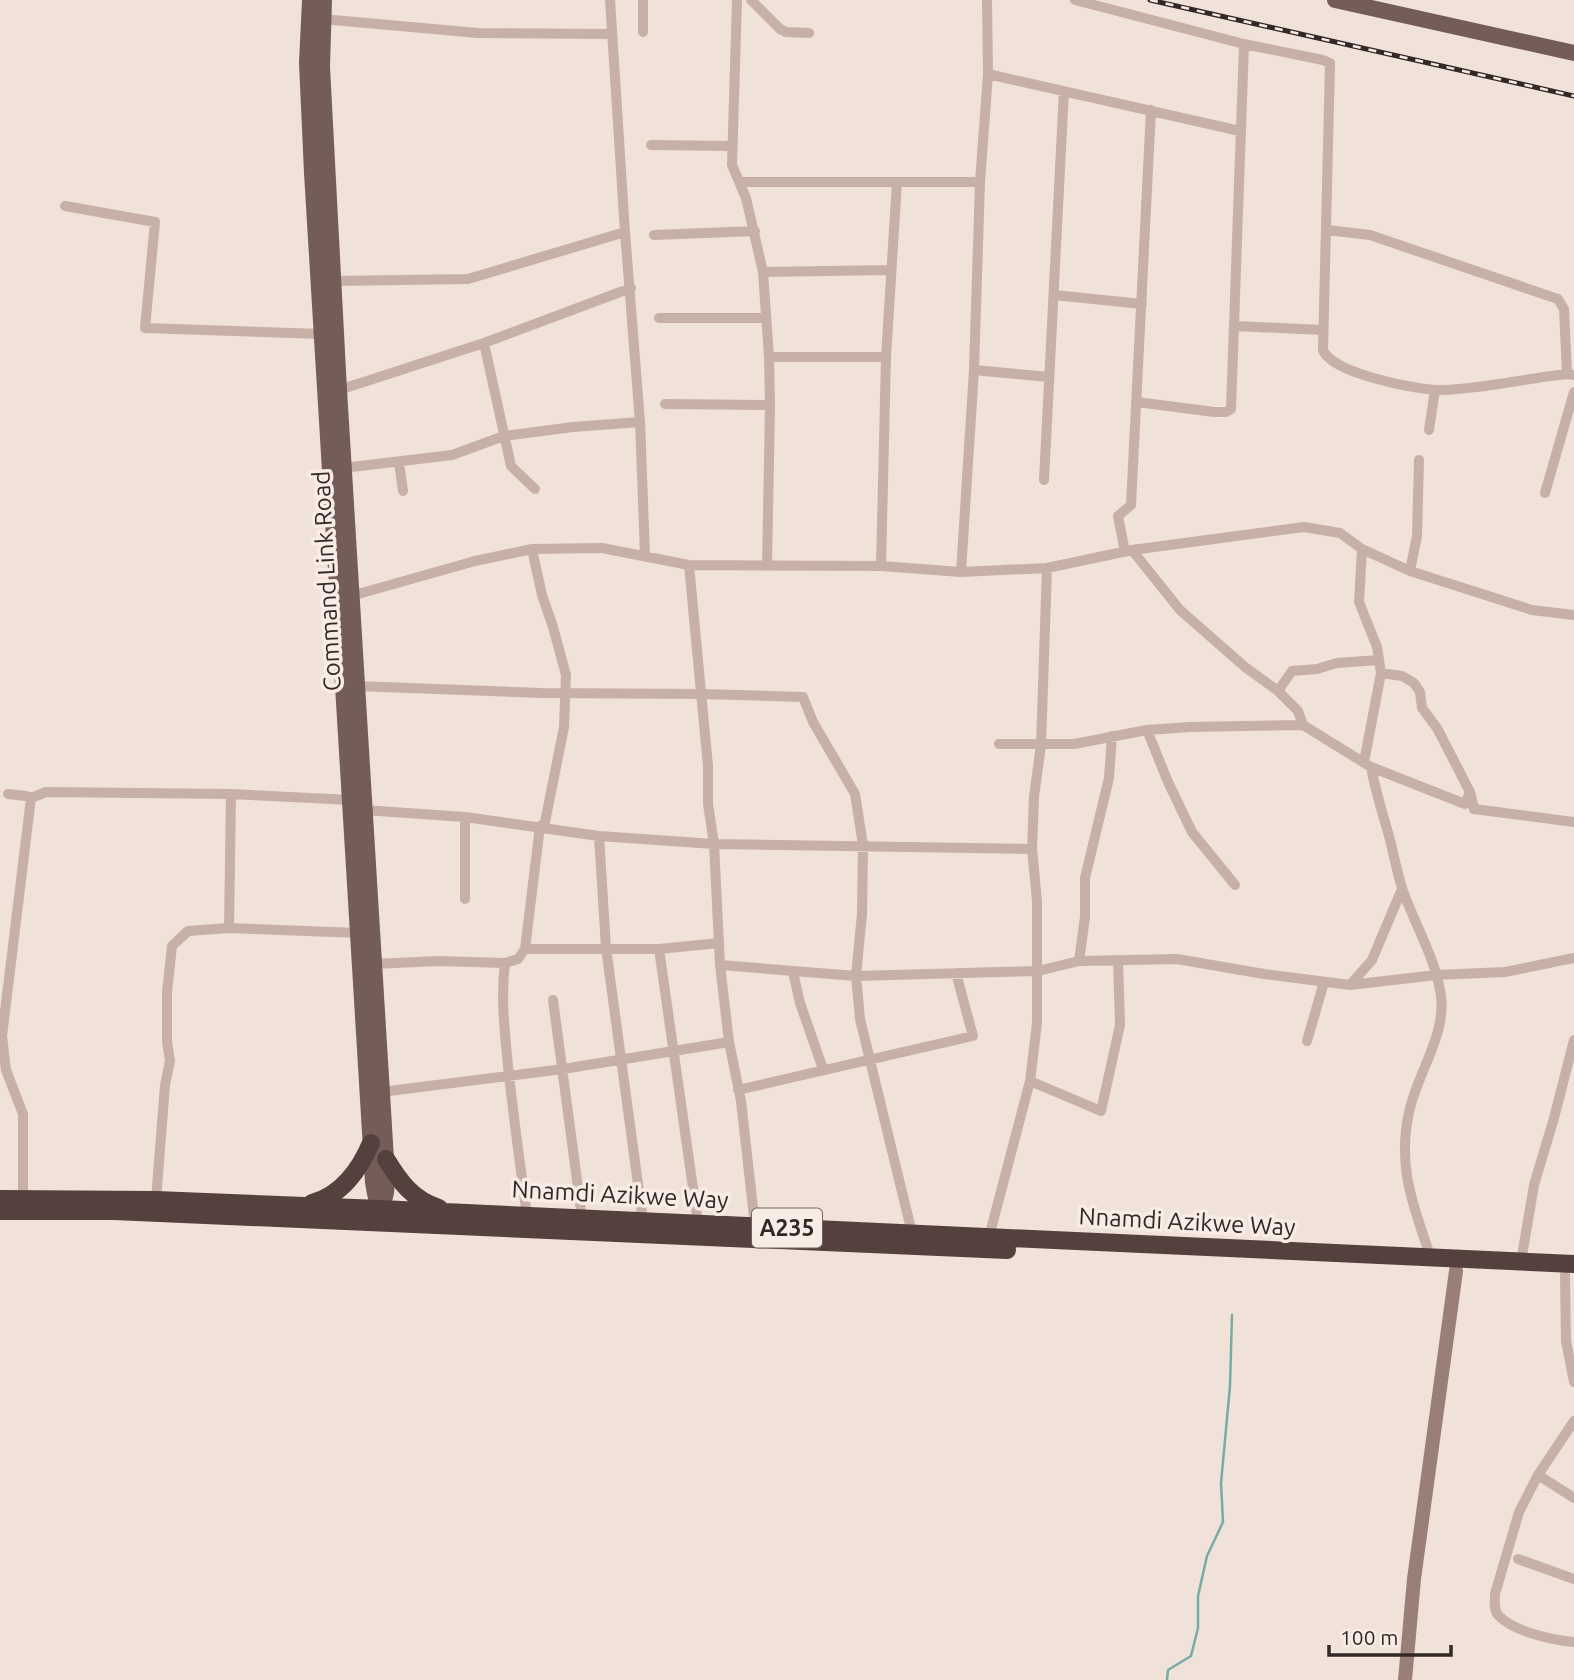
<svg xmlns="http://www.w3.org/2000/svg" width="1574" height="1680" viewBox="0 0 1574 1680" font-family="Ubuntu,sans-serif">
<rect width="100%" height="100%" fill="#f0e1d9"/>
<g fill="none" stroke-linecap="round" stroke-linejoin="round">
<path stroke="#79aba5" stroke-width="2.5" d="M1167 1680 1168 1670 1191 1656 1198 1628V1596L1207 1556 1223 1522 1221 1483 1230 1386 1232 1315"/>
<path stroke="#c7b0a6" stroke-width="10" d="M610 0 625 232 640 422 645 555
M643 0V32
M737 0 732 165 746 198 763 272 769 357 770 405 767 566
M751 0 780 29 786 32 809 33
M1075 0 1244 44 1323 60 1330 63 1323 350C1331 373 1419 391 1443 390 1483 389 1527 378 1567 374L1574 375
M322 19 478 33 612 34
M988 74 1240 131
M651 145 732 146
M739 182H980
M65 206 155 222 145 328 322 334
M1327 230 1370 235 1558 299 1564 309 1567 374
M654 235 755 231
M763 272 890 270
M334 281 468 279 625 232
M1054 295 1142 304
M659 318H766
M1235 326 1323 330
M484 343 511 466 535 489
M769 357H886
M974 370 1049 377
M339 390 484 343 631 288
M1137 402 1214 412H1226L1231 409 1244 44
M665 404 770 405
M1429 430 1435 390
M399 463 403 491
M343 468 452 455 504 436 573 427 640 422
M1044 480 1064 91
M1545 493 1574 392
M532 549 542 595 553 627 566 675 564 727 544 827
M1362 549 1359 602 1377 647 1381 673 1364 762
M1132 550 1180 610 1245 667 1278 691 1298 711 1303 725 1371 767 1465 804 1470 792 1474 809 1574 822
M1125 552 1118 516 1131 505 1151 110
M689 565 708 766V804L714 844 720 965 729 1042 741 1101 755 1226
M881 566 886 357 897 182
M1410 571 1417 536 1419 460
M961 572 974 370 980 182 988 74 987 0
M351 596 475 561 532 549 602 548 689 565 881 566 961 572 1047 568 1132 550 1304 527 1340 533 1362 549 1410 571 1532 610 1574 615
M1381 673 1402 676 1414 683 1420 692 1422 708 1437 728 1470 792
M356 686 541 693 701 694 803 697 813 722 855 794 863 845 862 914 856 976 860 1019 912 1233
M1278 691 1292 671 1317 669 1337 663 1379 660
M1147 730 1168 782 1192 832 1235 885
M999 744H1074L1147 730 1190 727 1303 725
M1371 767C1375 789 1381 808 1387 829 1393 849 1396 870 1403 891 1415 925 1436 959 1441 996 1446 1034 1419 1071 1410 1108 1396 1165 1413 1205 1431 1258
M8 794 26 796 31 798 46 792 231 794 351 800
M231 794 229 928 359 933
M364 810 465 817 599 836 714 844 1032 849
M599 836 606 948 643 1221
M465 899V817
M525 949H659L719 943
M659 949 698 1223
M1079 961 1085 917V878L1109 778 1112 736
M505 963C501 994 504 1024 507 1055 512 1109 520 1162 527 1216
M373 964 439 961 505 963 518 959 525 949 540 826
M720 965 856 976 1038 971 1079 961 1177 959 1264 974 1350 985 1436 975 1505 972 1574 958
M793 972 800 1003 823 1069
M1350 985 1372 960 1402 889
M553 1000 582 1218
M1307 1041 1324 982
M1030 1081 1101 1111 1120 1025 1118 960
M738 1090 973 1036 956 973
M381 1092 563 1069 729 1042
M23 1199V1114L6 1070 2 1036 31 798
M156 1200 165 1085 170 1061 167 1042V992L172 946 188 931 229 928
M989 1237 1030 1081 1037 1023V901L1032 849 1034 797 1041 745 1047 568
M1521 1262 1534 1185 1554 1118 1574 1040
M1565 1275 1566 1341 1574 1382
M1574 1421 1538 1475 1519 1512 1495 1594C1495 1601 1493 1610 1499 1616 1515 1632 1552 1640 1574 1642
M1538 1475 1574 1498
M1518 1559 1574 1579"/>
<path stroke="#9a7f77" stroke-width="14" d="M1405 1680 1414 1579 1456 1271"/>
<path stroke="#745d58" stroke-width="16" d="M310 0 307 63 312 173 373 1182C375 1196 376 1206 389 1214
M324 0 322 67 339 390 386 1159C386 1177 391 1199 376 1212
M1335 0 1574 53"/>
<path stroke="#54413e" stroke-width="18" d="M386 1159C400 1182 413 1200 439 1208
M0 1199 156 1200 380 1209 1574 1264
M312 1203C341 1196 360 1169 371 1143
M0 1211H114L1007 1250"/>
<g stroke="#332826" stroke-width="5">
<path id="rail" d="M1150 0 1574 96"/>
</g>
<use href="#rail" stroke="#f8ece5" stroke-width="2.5" stroke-dasharray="8" stroke-linecap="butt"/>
</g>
<g text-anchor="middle" stroke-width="7" stroke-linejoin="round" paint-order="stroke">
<rect fill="#f8ece5" stroke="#6e635f" stroke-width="2" x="752" y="1208.5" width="70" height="39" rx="5"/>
<g font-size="23" font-weight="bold" fill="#332826">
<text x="787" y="1236">A235</text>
</g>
<g font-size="24" fill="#332826" stroke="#f8ece5">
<text transform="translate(327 581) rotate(-93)" y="8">Command Link Road</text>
<text transform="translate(620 1195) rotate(3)" y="8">Nnamdi Azikwe Way</text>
<text transform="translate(1187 1222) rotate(3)" y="8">Nnamdi Azikwe Way</text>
</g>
</g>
<path d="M1329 1645v10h122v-10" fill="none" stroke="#332826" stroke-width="3.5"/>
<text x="1340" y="1645" font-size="21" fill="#332826" stroke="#f8ece5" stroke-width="5" paint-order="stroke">100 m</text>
</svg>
